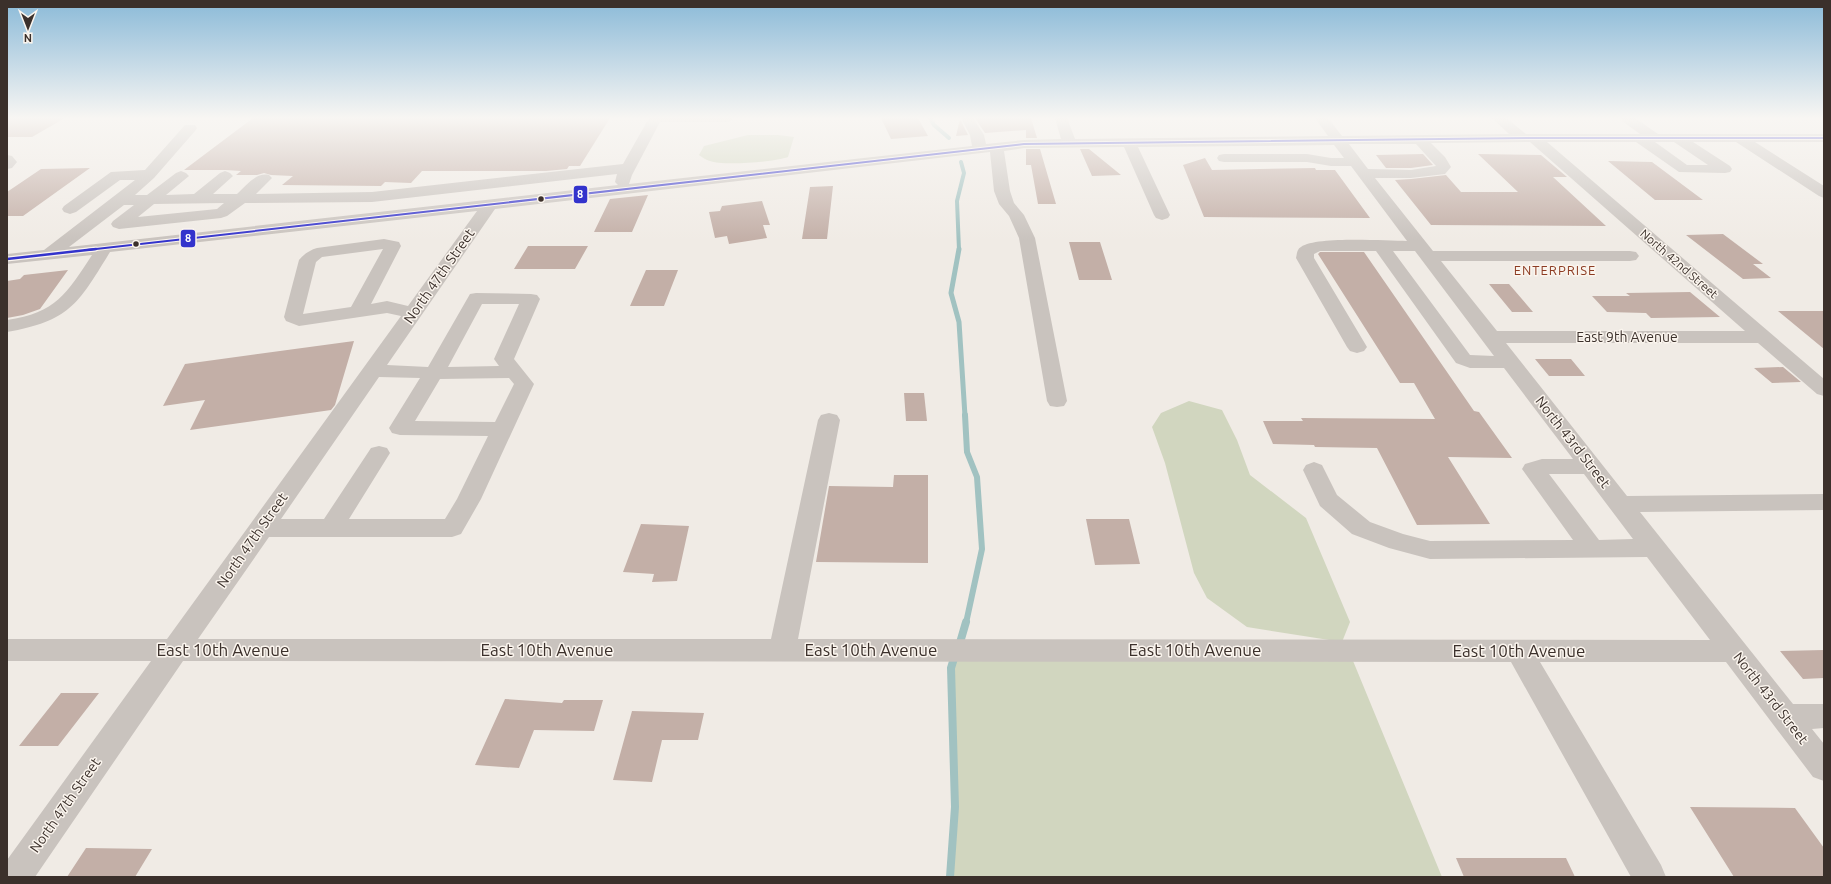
<svg xmlns="http://www.w3.org/2000/svg" width="1831" height="884" viewBox="0 0 1831 884" font-family="Ubuntu,sans-serif">
<rect width="100%" height="100%" fill="#f0ebe5"/>
<path fill="#d1d6bf" d="M748 135H778L794 137 788 157C774 162 723 166 710 161 706 160 702 157 699 155L704 146Z
M1189 401 1222 410 1237 440 1250 475 1306 518 1350 622 1342 642 1247 627 1207 598 1194 573 1165 463 1152 427 1161 413Z
M1351 656 1442 877H950L955 807 951 668 954 657Z"/>
<g fill="none" stroke-linecap="round" stroke-linejoin="round">
<path stroke="#a1c2c1" stroke-width="4" d="M930 118 934 125 949 138
M959 250 957 201 964 173 961 162"/>
<path stroke="#a1c2c1" stroke-width="5" d="M959 249 951 293 959 322 965 416"/>
<path stroke="#a1c2c1" stroke-width="6" d="M965 415 967 452 977 477 982 549 966 623"/>
<path stroke="#a1c2c1" stroke-width="8" d="M959 646 966 622
M950 877 955 807 951 668 955 655"/>
</g>
<path fill="#c3afa7" d="M7 118H65L32 137H7Z
M253 118H610L580 166H569L567 169 546 171H422L411 183 385 182 381 186 282 185 293 176 271 175 264 173 257 175H236L241 171 226 170H184Z
M881 118H918L928 136 891 139Z
M975 118H1031L1037 138H1026V130L985 133Z
M960 119 968 135 956 136Z
M1026 149H1040L1056 204H1038L1031 165H1026Z
M1080 149H1089L1121 175 1092 176Z
M1423 154 1433 165 1411 168H1386L1376 155Z
M1478 154 1541 155 1567 177H1553L1606 226 1431 225 1395 180 1411 179 1446 175 1461 192H1518Z
M1205 158 1212 170 1315 168 1316 170H1335L1370 218 1204 217 1183 165Z
M1608 161 1652 162 1703 200H1655Z
M90 168 23 216H7V192L41 169Z
M833 186 827 239H802L810 187Z
M648 195 632 232H594L610 199Z
M762 201 770 225H763L767 238 729 244 727 236 715 238 709 212 720 211 722 206Z
M1723 234 1763 264H1753L1771 278 1743 279 1686 235Z
M1069 242H1100L1112 280H1079Z
M528 246H588L575 269H514Z
M1320 252H1364L1474 411 1479 412 1512 458 1448 457 1490 524 1417 525 1377 448 1315 447 1314 445 1273 444 1263 421H1303L1301 418 1435 419 1414 383H1400L1318 254Z
M68 270 40 309 23 315 7 318V281L20 279 24 275Z
M646 270H678L664 306H630Z
M1489 284H1509L1533 312H1512Z
M1690 292 1720 317 1651 318 1646 313 1607 312 1592 296H1630L1626 293Z
M1778 311H1824V349Z
M354 341 335 405 331 410 190 430 205 400 163 406 185 364Z
M1535 359H1571L1585 376H1549Z
M1783 367 1801 382 1772 383 1754 368Z
M904 393H924L927 421H906Z
M894 475H928V563L816 562 829 486 893 487Z
M1086 519H1129L1140 564 1095 565Z
M641 524 689 526 677 581 652 582 654 574 623 572Z
M1824 650V678L1803 679 1780 651Z
M61 693H99L58 746H19Z
M505 699 562 703 564 700H603L594 731 534 730 519 768 475 765Z
M632 711 704 713 698 740H662L652 782 613 780Z
M1690 807 1795 808 1824 848V877H1734Z
M86 848 152 849 135 877H67Z
M1456 858H1566L1575 877H1464Z"/>
<g fill="none" stroke-linecap="round" stroke-linejoin="round">
<path fill="#c9c3be" fill-rule="evenodd" d="M649 118H733L731 121 726 122H660L632 175 629 184 972 146 970 135 961 118H973L984 135 986 144 1024 140 1061 139 1055 118H1067L1075 139 1328 136 1315 118H1328L1342 136 1509 134 1492 118H1506L1526 134H1640L1622 121 1621 118H1635L1658 134H1824V142H1755L1824 186V198L1819 196 1736 142H1693L1730 166 1732 169 1730 172 1725 173 1679 172 1636 142H1547L1824 379V396L1817 394 1758 343H1506L1627 496 1824 494V510L1640 512 1793 704H1824V728L1812 729 1824 744V781L1813 777 1726 662H1540L1661 865 1666 877H1631L1511 662 183 661 35 877H7V860L151 661H7V639H167L401 316 387 313 299 326 286 321 284 317 299 260C304 254 310 250 317 248L384 239 399 242 401 246 371 304 387 301 408 306 477 211 110 252C78 304 70 321 7 332V320C56 313 67 293 92 255L7 264V254L44 250 135 180H120L76 212 70 214 64 212 62 209 64 206 111 172 145 170 185 125H195L197 128 195 131 154 178 135 195H147L176 173 181 171 186 173 189 176 166 195 194 194 220 173 225 171 230 173 233 176 213 194H237C246 186 256 172 269 175L272 178 256 194 372 192 623 164ZM1530 142 1745 331H1497L1441 261H1630L1636 260 1639 256 1636 252 1630 251H1433L1375 178H1411L1445 174 1451 167 1445 157 1431 143ZM1655 142H1674L1708 165H1687ZM1349 144H1416L1436 166 1411 170 1368 169ZM1334 145 1344 158H1331L1307 154H1224L1219 155 1217 158 1219 161 1224 162H1307L1331 166H1351L1407 241C1385 241 1317 236 1301 247 1297 249 1297 254 1296 258L1347 347 1350 351 1357 353 1364 351 1367 347 1314 258V254L1320 251H1376L1456 363 1470 368H1504L1573 459H1542L1525 464 1522 469 1573 540 1430 541 1403 534 1370 522 1337 495 1322 465 1314 462 1306 465 1303 470 1320 506 1352 534 1389 548 1430 559 1647 557 1710 640 798 639 840 420 837 415 829 413 821 415 818 420 771 639H198L269 537H452L461 534 481 499 534 384 514 359 540 299 537 295 531 294 476 293 470 294 428 367 387 365 495 209 990 152 994 191 999 204 1009 216 1019 238 1047 401 1050 406 1057 407 1064 406 1067 401 1035 238 1024 215 1014 203 1010 191 1004 151 1024 148 1124 147 1154 215 1156 218 1162 220 1168 218 1170 215 1138 147ZM617 174 615 182 618 185 69 247 124 205H134L113 221 111 224 113 227 119 229 221 218 227 216 245 203 372 202ZM224 203 217 209 138 217 154 204ZM383 249 351 307 303 314 316 262 322 257ZM1393 251H1415L1494 356 1470 355ZM482 304H519L494 359 499 366 448 367ZM379 377 420 378 389 428 392 433 400 435 488 436 457 499 445 519H349L390 453 387 448 379 446 371 448 324 519H281ZM509 378 514 384 495 422 415 421 440 379ZM1549 474H1584L1633 539 1599 540Z
M7 155 12 156 17 162 12 168 7 169Z"/>
<g stroke="#fbf5ee" stroke-width="4">
<path id="bus-1-far1" d="M87 250 1024 144 1534 138H1824"/>
</g>
<g stroke="#fbf5ee" stroke-width="5">
<path id="bus-1" d="M7 259 96 249"/>
</g>
<use href="#bus-1-far1" stroke="#33c" stroke-width="2"/>
<use href="#bus-1" stroke="#33c" stroke-width="2.5"/>
</g>
<linearGradient id="sky" x2="0" y2="1"><stop stop-color="#8bbad8"/><stop offset="0.49" stop-color="#f8f6f3"/><stop offset="1" stop-color="#f8f6f3" stop-opacity="0"/></linearGradient>
<rect width="1831" height="241" fill="url(#sky)"/>
<g fill="#3b302b" stroke="#fbf5ee" stroke-width="1.5">
<circle cx="541" cy="199" r="3.5"/>
<circle cx="136" cy="244" r="3.5"/>
</g>
<g text-anchor="middle" stroke-width="3" stroke-linejoin="round" paint-order="stroke">
<g font-size="12" fill="#3b302b" stroke="#fbf5ee">
<text transform="translate(1679 264) rotate(41)" y="4">North 42nd Street</text>
</g>
<g font-size="13" letter-spacing="1" fill="#8c3b22" stroke="#fbf5ee">
<text x="1555" y="275">ENTERPRISE</text>
</g>
<g font-size="14" fill="#3b302b" stroke="#fbf5ee">
<text transform="translate(439 276) rotate(-55)" y="5">North 47th Street</text>
<text x="1627" y="342">East 9th Avenue</text>
<text transform="translate(1573 442) rotate(52)" y="5">North 43rd Street</text>
<text transform="translate(252 540) rotate(-55)" y="5">North 47th Street</text>
<text transform="translate(1771 698) rotate(52)" y="5">North 43rd Street</text>
<text transform="translate(65 805) rotate(-55)" y="5">North 47th Street</text>
</g>
<g font-size="17" fill="#3b302b" stroke="#fbf5ee">
<text x="223" y="656">East 10th Avenue</text>
<text x="547" y="656">East 10th Avenue</text>
<text x="871" y="656">East 10th Avenue</text>
<text x="1195" y="656">East 10th Avenue</text>
<text x="1519" y="657">East 10th Avenue</text>
</g>
</g>
<g stroke="#fbf5ee" stroke-width="1.5">
<rect x="573" y="185" width="15" height="19" rx="4" fill="#33c"/>
<rect x="180" y="229" width="16" height="19" rx="4" fill="#33c"/>
</g>
<g font-size="11" text-anchor="middle" font-weight="bold" fill="#fff">
<text x="580" y="198">8</text>
<text x="188" y="242">8</text>
</g>
<rect width="1831" height="884" fill="none" stroke="#3b302b" stroke-width="16"/>
<g transform="translate(28 28) rotate(180)" stroke="#fbf5ee" stroke-width="3" paint-order="stroke">
<path d="M0-3L7 15L0 10L-7 15Z" fill="#3b302b"/>
<text y="-6" font-size="11" font-weight="bold" text-anchor="middle" fill="#3b302b">N</text>
</g>
</svg>
